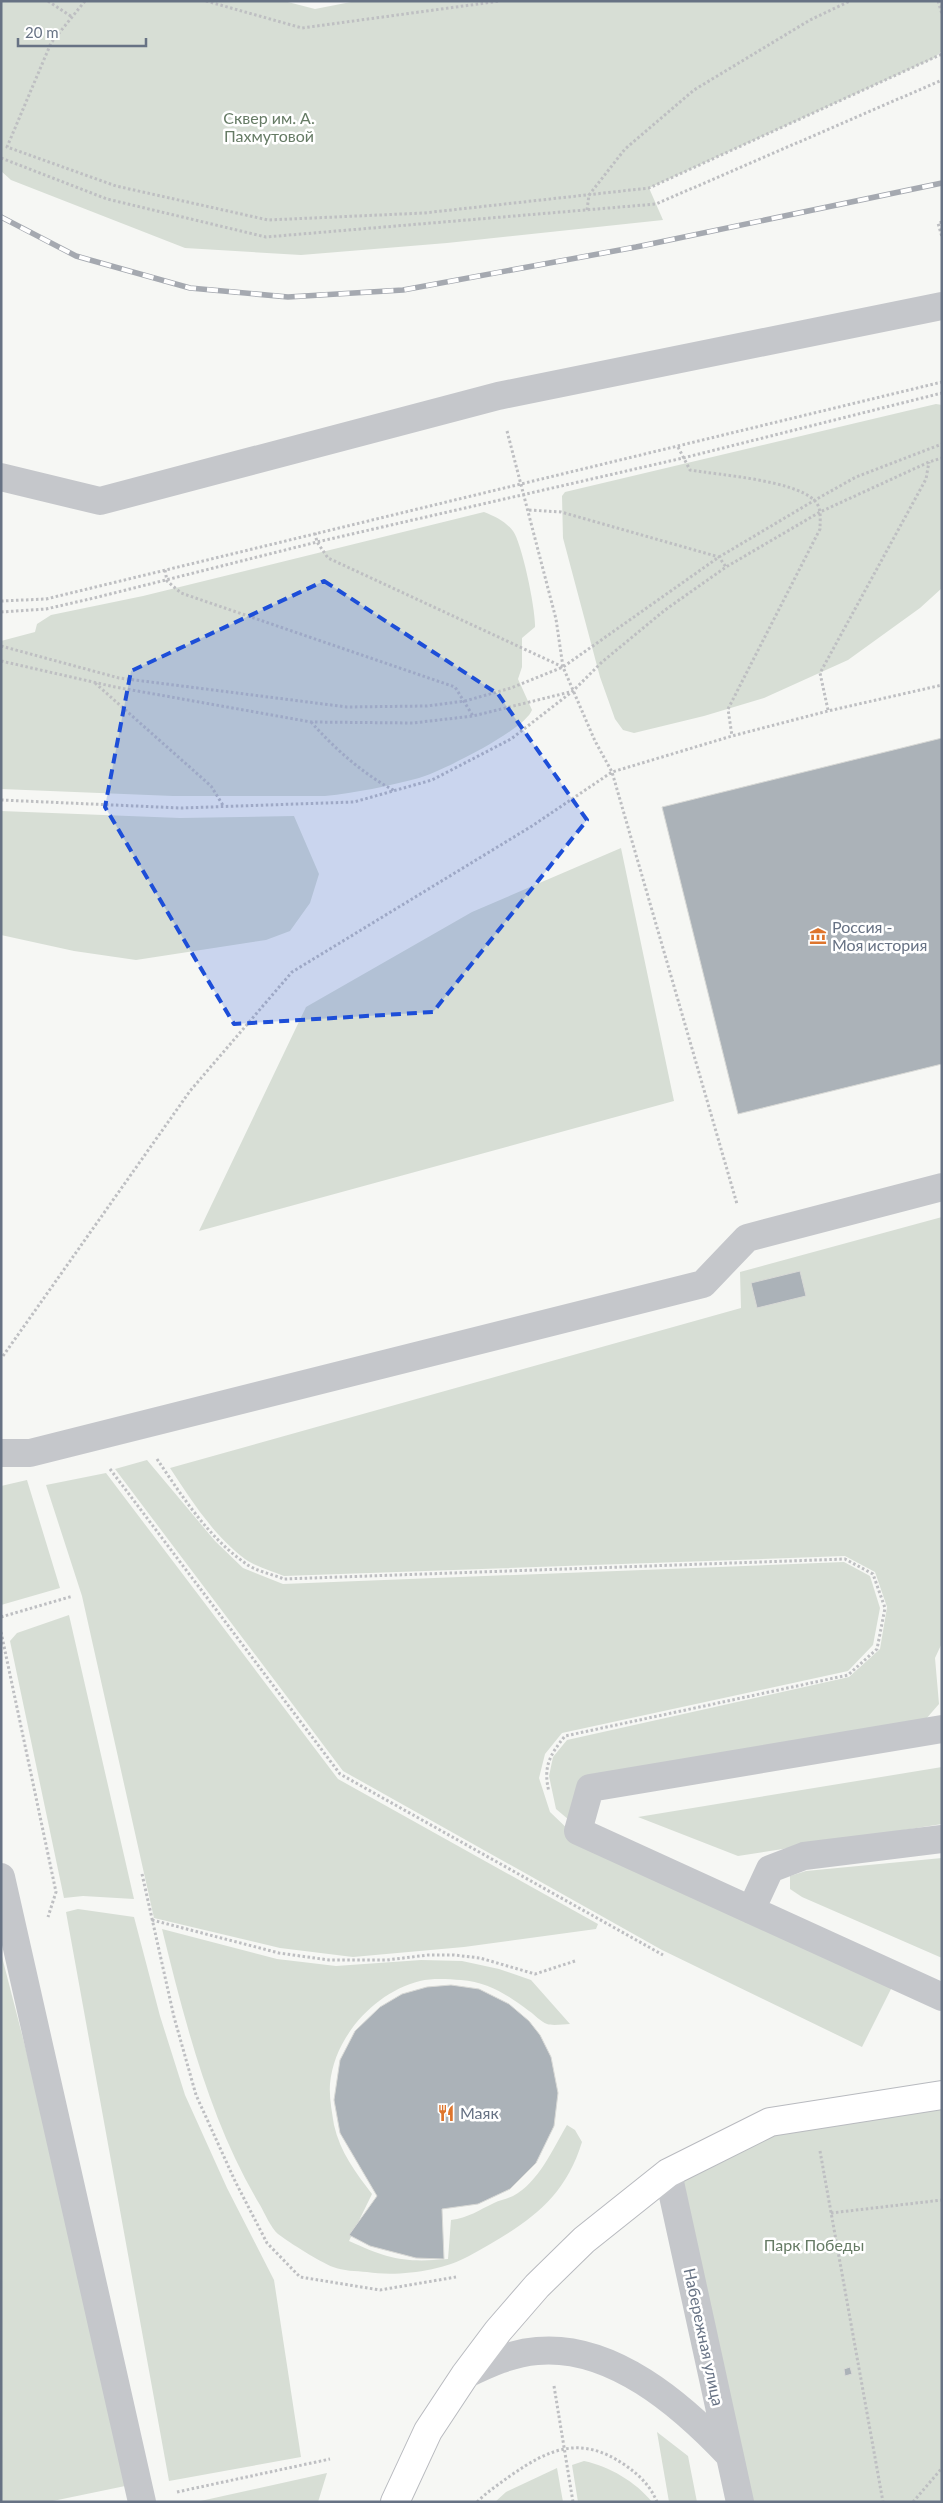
<svg xmlns="http://www.w3.org/2000/svg" width="943" height="2503" viewBox="0 0 943 2503" font-family="Lato,sans-serif">
<rect width="100%" height="100%" fill="#f6f7f4"/>
<path fill="#d7ded5" d="M1 1H284L315 9 356 1H942V51L934 58 649 188 663 220 447 243 301 255 185 248 11 180 1 171Z
M936 404 942 405V588L920 608 848 660 764 698 704 716 634 733 623 730 615 719 600 677 563 538 562 496 565 492Z
M484 512C496 517 505 521 513 531 522 543 536 611 535 627L522 638V667L518 679 532 710C525 730 440 772 419 778 388 786 356 793 325 796H173L1 789V641L35 632 37 624 51 615 143 596Z
M1 811 180 818 294 816 319 874 310 903 290 931 266 940 136 960 74 951 1 935Z
M621 848 674 1101 199 1231 306 1007 472 912Z
M942 1217V1643L935 1658 939 1704 919 1727 587 1785 575 1825 556 1809 549 1776 553 1757 567 1740 849 1677 880 1649 887 1607 875 1572 845 1556 284 1576C272 1571 256 1567 245 1559 214 1536 191 1500 170 1468L741 1308 740 1272Z
M147 1460 215 1541 243 1568 283 1584 844 1562 870 1576 880 1608 873 1645 848 1671 562 1733 545 1754 539 1778 550 1812 574 1835 894 1983 862 2047 662 1950 343 1771 115 1469Z
M106 1473 338 1779 598 1924 596 1929 464 1947 353 1957 280 1948 154 1918 82 1596 46 1485Z
M27 1480 60 1588 1 1605V1486Z
M69 1615 134 1899 83 1896 64 1898 10 1641 17 1633Z
M942 1767V1824L738 1856 638 1817Z
M942 1858V1958L802 1897 790 1889V1876L806 1871Z
M78 1909 134 1917 160 2016 185 2095 227 2188 274 2280 301 2457 169 2481 66 1912Z
M162 1929 277 1959 336 1966 421 1960 462 1961 499 1969 531 1980 570 2024C564 2024 553 2026 547 2024 541 2022 534 2014 529 2011 508 1995 488 1982 461 1980 448 1979 432 1978 420 1981 375 1992 334 2037 330 2084 329 2097 332 2112 334 2125 340 2152 356 2173 372 2194L349 2241C389 2259 404 2263 448 2259L451 2220C468 2218 479 2210 494 2203 500 2200 507 2199 513 2196 539 2182 552 2150 567 2125L575 2130 582 2142C563 2204 522 2226 469 2256 442 2271 397 2277 367 2272 356 2271 343 2271 333 2267 320 2262 290 2243 278 2234 271 2228 265 2214 260 2205 210 2122 185 2022 162 1929Z
M1 1953 132 2461 130 2485 48 2502H1Z
M942 2095V2502H740L668 2173 770 2122Z
M657 2432 688 2456 697 2502H669Z
M584 2461C609 2466 636 2482 652 2502H578L572 2465Z
M557 2468 563 2502H495L506 2492Z
M327 2473 318 2502H196Z"/>
<path fill="#abb2b8" stroke="#d8d9d6" d="M942 738V1064L738 1114 662 807Z
M800 1271 806 1296 757 1308 751 1283Z
M451 1985 479 1989 509 2004 529 2021 540 2035 551 2057 558 2093 554 2126 536 2163 510 2189 478 2204 442 2209 444 2259 416 2258 370 2246 349 2235 377 2196 340 2133 334 2100 340 2060 355 2031 380 2007 402 1994 427 1987Z
M850 2367 852 2374 845 2376 844 2369Z"/>
<g fill="none" stroke-linecap="round" stroke-linejoin="round">
<g stroke="#b8babf" stroke-width="30">
<path id="major" d="M395 2502 428 2431 465 2375 498 2331 537 2286 584 2240 668 2173 770 2122 942 2095"/>
</g>
<path stroke="#bebfc2" stroke-width="3" stroke-dasharray="2.5 2.5" stroke-linecap="butt" d="M48 1 72 17
M85 1 51 43 7 147 116 186 268 220 424 213 649 188 942 54
M206 1 302 28 500 1
M938 1 942 14
M1 158 107 199 266 237 656 204 942 80
M587 210 589 195 625 149 694 90 810 20 850 1
M942 222 938 223 942 237
M507 431 556 619 563 667 595 741 612 772 737 1204
M678 447 690 470C719 475 793 480 814 500 822 507 820 519 820 529L728 709 732 736
M529 510 561 512 719 557 726 567
M315 533 317 542 328 558 563 667
M165 570 167 581 181 593 455 687 473 716
M1 601 46 599 942 382
M1 612 46 609 94 598 317 542 683 458 942 393
M1 646 119 678 347 707 427 706 465 701 511 688 563 667 719 557 815 500 856 477 942 444
M1 661 115 687 311 722 413 723 473 716 570 692
M95 683 211 786 224 807
M828 710 820 673 926 479 929 462
M311 722C335 749 363 774 395 791
M1 800 181 808 354 802 432 780 511 739 573 691 602 662 665 610 726 567 820 512 929 462 942 458
M3 1356 190 1091 292 972 532 826 612 772 732 736 828 711 942 685
M157 1459C182 1496 208 1537 245 1563 255 1571 272 1574 284 1579L845 1559 873 1574 885 1608 877 1649 848 1675 565 1736C549 1756 543 1767 549 1792
M110 1469 340 1774 663 1955
M1 1617 73 1596
M1 1632 56 1892 48 1917
M142 1874 174 2017 196 2095 235 2181 267 2243 300 2277 380 2290 456 2277
M152 1920 279 1953 329 1960H387L428 1955H454L480 1958 535 1974 575 1961
M820 2151 883 2502
M831 2213 942 2200
M554 2386 573 2502
M177 2492 330 2459
M477 2502C487 2492 499 2484 510 2476 550 2448 581 2435 625 2465 639 2475 650 2485 657 2502
M913 2502 942 2468"/>
<path stroke="#c5c7cb" stroke-width="28" d="M1 477 100 501 498 396 942 306
M1 1453H30L703 1284 747 1238 942 1187
M942 1729 590 1788 578 1831 942 1997
M1 1877 142 2502
M751 1910 770 1869 804 1856 942 1839
M668 2173 740 2502
M465 2375C488 2364 511 2353 537 2351 612 2344 682 2405 730 2456"/>
<use href="#major" stroke="#fff" stroke-width="28"/>
<g stroke="#a5a9b0" stroke-width="5.5">
<path id="rail" d="M1 217 76 256 190 288 288 297 403 290 636 247 942 183"/>
</g>
<use href="#rail" stroke="#fff" stroke-width="4" stroke-dasharray="11" stroke-linecap="butt"/>
</g>
<path fill="#1d4ed8" fill-opacity="0.2" stroke="#1d4ed8" stroke-width="4" stroke-dasharray="10 6" stroke-linejoin="round" d="M324 581 498 694 587 820 433 1012 234 1024 105 807 131 671Z"/>
<defs>
<g id="museum-bare" transform="scale(1.35)"><path d="M0-6L6-3V-2H-6V-3ZM-5-1h2V3h-2ZM-1-1h2V3h-2ZM3-1h2V3H3ZM-6 4H6V6H-6Z" fill="#de752d" stroke="#fff" stroke-width="2.5" paint-order="stroke"/></g>
<g id="restaurant-bare" transform="scale(1.35)"><path d="M-5-6h1v4h1v-4h1v4h1v-4h1v5L-1.5 .5V6h-2V.5L-5-1ZM5-6V6H3V1.5H1.5Q1.5-4 5-6Z" fill="#de752d" stroke="#fff" stroke-width="2.5" paint-order="stroke"/></g>
</defs>
<g fill-rule="evenodd">
<use href="#museum-bare" x="818" y="936"/>
<use href="#restaurant-bare" x="446" y="2113"/>
</g>
<g text-anchor="middle" stroke-width="5" stroke-linejoin="round" paint-order="stroke">
<g font-size="16" fill="#667b65" stroke="#fff">
<text x="269" y="124">Сквер им. А.<tspan x="269" dy="18">Пахмутовой</tspan></text>
<text x="814" y="2251">Парк Победы</text>
</g>
<g font-size="16" fill="#677284" stroke="#fff" text-anchor="start">
<text x="832" y="933">Россия -<tspan x="832" dy="18">Моя история</tspan></text>
<text x="460" y="2119">Маяк</text>
</g>
<g font-size="16" fill="#677284" stroke="#fff">
<text transform="translate(704 2337) rotate(78)" y="6">Набережная улица</text>
</g>
</g>
<rect width="943" height="2503" fill="none" stroke="#677284" stroke-width="5"/>
<path d="M18 38v8h128v-8" fill="none" stroke="#677284" stroke-width="2.5"/>
<text x="25" y="38" font-size="15" fill="#677284" stroke="#ffffff" stroke-width="4" paint-order="stroke">20 m</text>
</svg>
